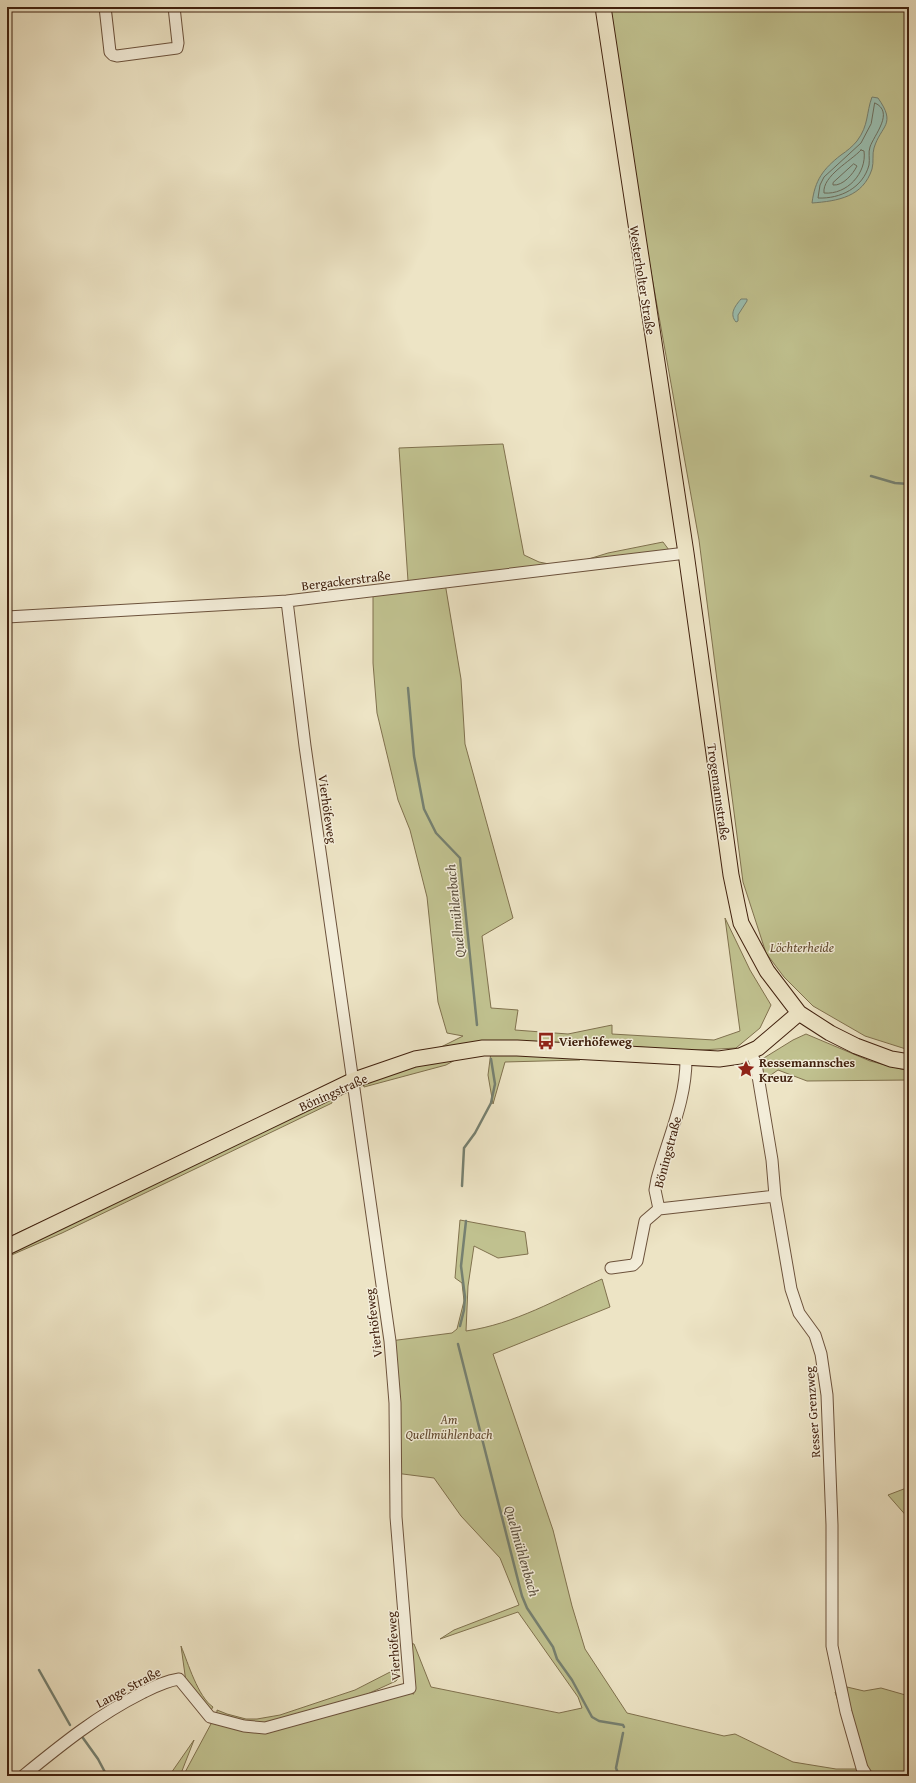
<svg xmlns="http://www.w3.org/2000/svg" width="916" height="1783" viewBox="0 0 916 1783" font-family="'Gentium Book Plus',serif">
<rect width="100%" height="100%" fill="#ede4c5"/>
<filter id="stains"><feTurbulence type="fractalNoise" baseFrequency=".005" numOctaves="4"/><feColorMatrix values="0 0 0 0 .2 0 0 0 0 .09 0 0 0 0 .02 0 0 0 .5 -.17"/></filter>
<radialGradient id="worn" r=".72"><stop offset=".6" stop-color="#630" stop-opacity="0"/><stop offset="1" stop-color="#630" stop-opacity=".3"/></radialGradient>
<path fill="#c0c18f" stroke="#80714e" d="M605 7H909V1050L865 1036 813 1006 784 977 766 953 743 882 699 540 609 37Z
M503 444 524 555 539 562 554 565 582 561 608 553 663 542 672 554 408 581 399 448Z
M445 583 461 679 465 744 513 918 482 936 491 1008 518 1010 515 1030 568 1034 612 1025V1034L714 1040 740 1031 725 918 750 970 771 1005 760 1028 736 1048 683 1051 586 1042 580 1060 505 1062 493 1104 488 1075 492 1044 457 1059 446 1065 364 1087 361 1071 441 1047 463 1036 447 1033 438 1002 427 897 410 830 398 800 377 713 373 663V593Z
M806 1034 870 1061 909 1071V1080L807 1081 778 1070 762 1081 759 1061 793 1040Z
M330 1088 332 1103 62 1233 7 1257V1238L243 1128 266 1114Z
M460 1220 525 1232 528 1254 498 1258 474 1246 468 1286 466 1331C515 1324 557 1299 602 1279L610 1307 493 1354 553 1530 572 1606 585 1649 627 1713 724 1736 735 1734 793 1762 836 1769H860L835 1692H847V1687L864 1691 881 1688 909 1696V1776H183L212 1722 248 1731 408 1693 414 1694 410 1688 406 1642 414 1644 431 1687 559 1713 582 1708 578 1697 518 1612 440 1639 454 1630 519 1605 500 1558 461 1516 434 1478 395 1473 390 1341 452 1333 457 1329 464 1301 462 1283 455 1278Z
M909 1487V1519L888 1495Z
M181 1646C188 1663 198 1697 213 1707L211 1710 186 1682Z
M394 1670 400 1676 396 1681 363 1696 343 1701 301 1716 256 1725 214 1714 217 1712V1710L227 1714 246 1719H257L280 1715 355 1690Z
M194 1740 180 1776H169Z"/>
<path fill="#9abfb1" stroke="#768070" d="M872 97 878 98C897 125 881 125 874 148 872 154 874 162 872 169 863 197 838 201 812 203 815 180 823 169 841 155 847 151 853 146 857 141 869 125 866 113 872 97Z
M741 299H747V301L738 315V321L736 322C729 314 735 306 741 299Z"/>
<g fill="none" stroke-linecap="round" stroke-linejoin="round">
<path stroke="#6e7060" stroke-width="1" d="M875 103C895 112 874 135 870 147 868 152 870 159 869 165 863 188 840 199 818 198L820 185 824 177 861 143 871 124Z
M861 150 864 151C867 173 847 195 824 193 822 176 851 161 861 150Z
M854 164 857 166C853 174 843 186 833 185V183Z"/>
<path stroke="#768070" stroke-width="2.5" d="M871 476 895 483 909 484
M408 688 414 756 424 809 436 833 460 858 477 1025
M462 1186 464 1148 475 1133 491 1103 495 1084 491 1059
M460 1326 464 1310 465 1297 461 1266 466 1221
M458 1344 522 1596 527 1608 553 1647 557 1659 572 1680 592 1717 599 1721 623 1725 624 1727
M39 1670 70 1725
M83 1738 98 1759 107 1776
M619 1776 616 1768 623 1733"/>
<g stroke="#6c523c" stroke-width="13">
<path id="minor" d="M105 7 110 52 113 55 117 56 177 48 178 43 174 7
M7 617 287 601 686 553
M751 1053 756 1064 772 1160 775 1196 791 1289 799 1313 815 1335 821 1354 827 1395 832 1525V1646L846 1712 862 1768 867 1776
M659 1209 775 1196
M611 1268 633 1265 637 1261 645 1221 659 1209 655 1190 657 1179C668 1138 687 1099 686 1056
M23 1776C61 1745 98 1715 142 1693 154 1687 165 1681 179 1679L210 1717 244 1726 265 1728 410 1688 396 1517 395 1403 390 1341 305 746 287 601"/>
</g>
<g stroke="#41210e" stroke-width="17">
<path id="major" d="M603 7 686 553 731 875 741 923 767 971 799 1013 830 1033 856 1046 891 1059 909 1062
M7 1247 354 1080 415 1059 483 1048H517L719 1059 740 1056 758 1048 799 1013"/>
</g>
<use href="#minor" stroke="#f3edd9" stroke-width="11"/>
<use href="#major" stroke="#ede4c5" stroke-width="15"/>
</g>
<defs>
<g id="bus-bare" transform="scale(1.38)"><path d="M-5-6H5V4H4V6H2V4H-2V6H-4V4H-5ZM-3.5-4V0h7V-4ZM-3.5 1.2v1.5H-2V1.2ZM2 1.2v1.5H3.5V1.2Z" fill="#8f2418" stroke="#f3edd9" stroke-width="2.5" paint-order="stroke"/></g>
<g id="sight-bare" transform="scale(1.38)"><path d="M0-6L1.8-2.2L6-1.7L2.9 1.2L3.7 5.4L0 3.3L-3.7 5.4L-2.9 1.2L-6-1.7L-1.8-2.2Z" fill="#8f2418" stroke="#f3edd9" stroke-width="2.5" paint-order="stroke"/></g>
</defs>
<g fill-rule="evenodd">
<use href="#bus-bare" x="546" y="1041"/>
<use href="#sight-bare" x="746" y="1069"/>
</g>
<g text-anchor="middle" stroke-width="3" stroke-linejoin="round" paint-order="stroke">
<g font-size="13" fill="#41210e" stroke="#f3edd9">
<text transform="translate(643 280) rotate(81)" y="5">Westerholter Straße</text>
<text transform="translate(346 580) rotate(-7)" y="5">Bergackerstraße</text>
<text transform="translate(719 792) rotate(82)" y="5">Trogemannstraße</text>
<text transform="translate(328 809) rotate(82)" y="5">Vierhöfeweg</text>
<text transform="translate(333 1092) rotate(-24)" y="5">Böningstraße</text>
<text transform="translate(667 1152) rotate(-75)" y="5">Böningstraße</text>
<text transform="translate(373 1323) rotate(-97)" y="5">Vierhöfeweg</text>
<text transform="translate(812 1412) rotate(-94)" y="5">Resser Grenzweg</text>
<text transform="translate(393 1646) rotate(-94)" y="5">Vierhöfeweg</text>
<text transform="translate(128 1687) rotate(-28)" y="5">Lange Straße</text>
</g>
<g font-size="13" font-style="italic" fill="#61492e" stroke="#f3edd9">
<text x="802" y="952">Löchterheide</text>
<text x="449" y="1424">Am<tspan x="449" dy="15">Quellmühlenbach</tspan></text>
</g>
<g font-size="13" font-weight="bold" fill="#41210e" stroke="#f3edd9" text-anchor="start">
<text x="559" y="1046">Vierhöfeweg</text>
<text x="759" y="1067">Ressemannsches<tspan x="759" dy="15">Kreuz</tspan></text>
</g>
<g font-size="14" font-style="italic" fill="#5c503f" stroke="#f3edd9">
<text transform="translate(455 911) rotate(-96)" y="5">Quellmühlenbach</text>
<text transform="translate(522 1551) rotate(74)" y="5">Quellmühlenbach</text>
</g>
</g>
<rect width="916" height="1783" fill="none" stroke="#ede4c5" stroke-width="24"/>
<rect x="8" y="8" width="900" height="1767" fill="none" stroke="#41210e" stroke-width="2"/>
<rect x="12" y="12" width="892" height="1759" fill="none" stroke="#41210e"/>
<rect width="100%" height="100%" filter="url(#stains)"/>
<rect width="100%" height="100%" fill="url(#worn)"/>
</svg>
